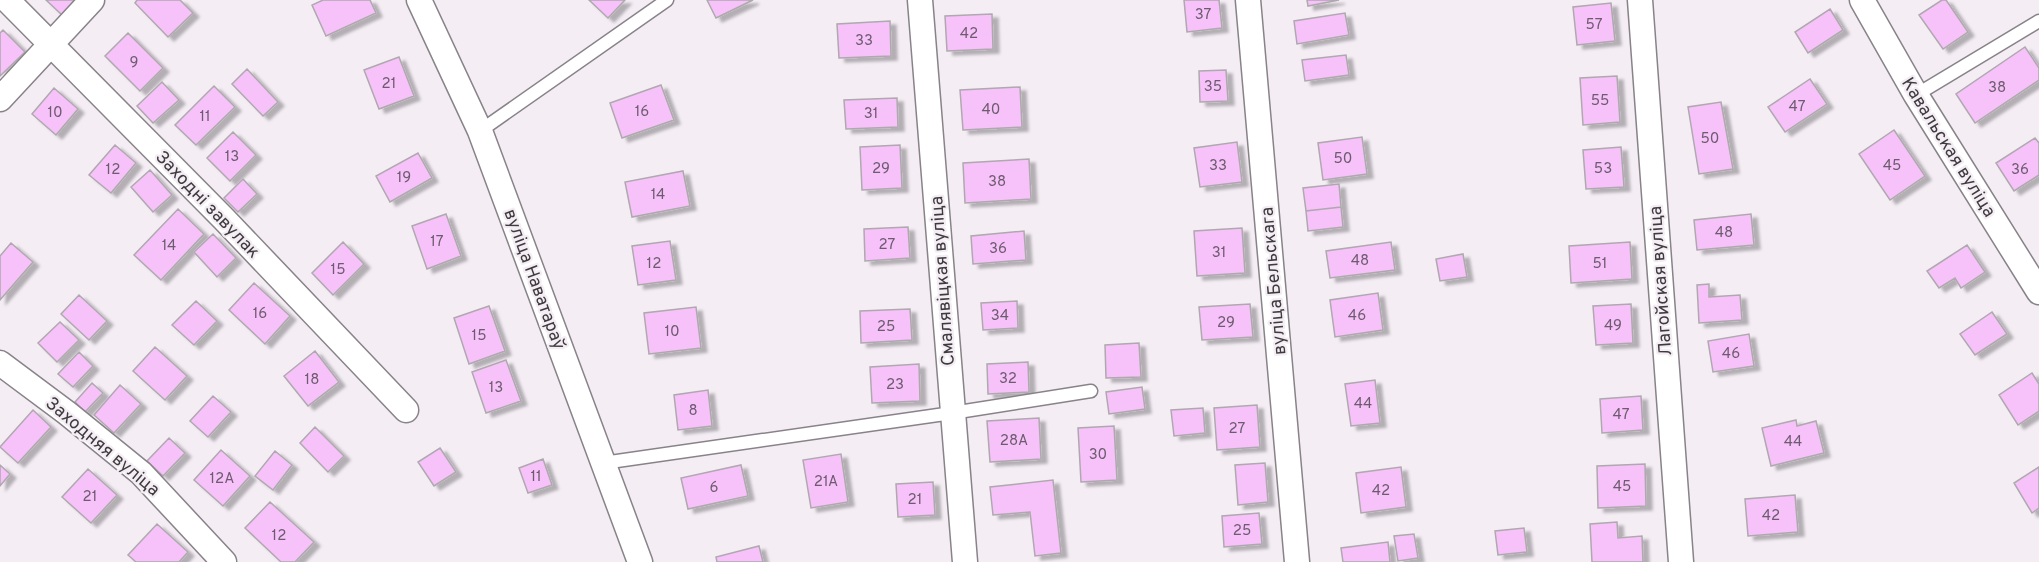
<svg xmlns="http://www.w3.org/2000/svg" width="2039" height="562" viewBox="0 0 2039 562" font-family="Overpass,sans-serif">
<defs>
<filter id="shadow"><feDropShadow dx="6" dy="4" stdDeviation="1.5" flood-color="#0004"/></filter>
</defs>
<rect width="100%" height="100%" fill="#f4eef4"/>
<path fill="#f7c1fa" stroke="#afa9af" stroke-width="1.5" filter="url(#shadow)" d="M46 0H76L62 15Z
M137 0H180L193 13 168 37 135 3Z
M323 0H370L376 13 326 36 312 5Z
M589 0H625L608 18Z
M707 0H753L716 18Z
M1184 0H1219L1222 28 1187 32Z
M1307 0H1339L1308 6Z
M1942 0H1946L1968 32 1943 49 1919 15Z
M1611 3 1615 41 1577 45 1573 7Z
M1830 9 1843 30 1808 53 1795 32Z
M1345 13 1349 35 1297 44 1294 21Z
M992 14 993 49 947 51 945 16Z
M890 21 891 56 839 58 837 24Z
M3 30 25 52 0 76V33Z
M128 33 163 68 140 91 105 56Z
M2025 47 2039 68V80L1975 123 1956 94Z
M1346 55 1349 75 1305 81 1302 60Z
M399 57 414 96 379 109 364 70Z
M247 69 278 102 263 116 232 84Z
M1226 70 1228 101 1200 102 1199 71Z
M1617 76 1620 122 1583 125 1580 78Z
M1810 79 1827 104 1785 132 1768 107Z
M162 82 179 100 153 123 137 106Z
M661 85 674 120 622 138 610 103Z
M214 86 235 107 196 145 175 125Z
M1020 87 1022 127 963 130 960 90Z
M54 88 78 109 56 135 32 114Z
M897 98 898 127 846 129 844 100Z
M1721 102 1733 169 1699 174 1688 107Z
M1894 130 1925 176 1890 200 1859 154Z
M233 132 256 155 230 181 207 158Z
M1362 137 1367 174 1323 180 1318 143Z
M2035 138 2039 143V175L2014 191 1996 163Z
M1237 142 1242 182 1200 187 1194 148Z
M115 145 136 163 111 193 89 175Z
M900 145 902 188 862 190 860 147Z
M1621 147 1624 187 1586 189 1583 150Z
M418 153 432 178 390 202 376 176Z
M1029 159 1031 199 965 203 963 163Z
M150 170 172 195 153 212 131 187Z
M683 171 690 206 632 217 625 182Z
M243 179 257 194 238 212 224 198Z
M1339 184 1341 207 1306 211 1303 188Z
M1341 207 1343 227 1308 231 1306 211Z
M178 209 204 234 161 280 134 255Z
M446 214 461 256 427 269 412 226Z
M1751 214 1754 245 1697 250 1694 220Z
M908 227 910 258 865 261 864 229Z
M1242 228 1245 273 1197 276 1194 231Z
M1024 231 1026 260 973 264 971 236Z
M213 234 236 258 217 277 194 252Z
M670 241 676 280 638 285 632 246Z
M343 242 364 264 333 295 312 273Z
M1391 242 1395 270 1330 278 1326 251Z
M1630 242 1632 279 1571 283 1569 246Z
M11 243 33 262 0 300V256Z
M1967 245 1985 272 1961 288 1955 278 1939 288 1927 271Z
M1463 254 1467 277 1440 281 1436 259Z
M254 283 290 316 265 344 229 310Z
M1709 284V297L1740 295 1742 320 1699 323 1697 285Z
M1378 293 1383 330 1335 337 1330 300Z
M79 295 107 321 89 340 61 314Z
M196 301 217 321 194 345 172 325Z
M1017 301 1018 328 983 330 981 303Z
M1250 304 1253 337 1202 340 1199 307Z
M1631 304 1633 343 1596 345 1593 306Z
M489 306 505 351 469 364 454 318Z
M696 307 701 348 649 354 644 313Z
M910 309 912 340 861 343 860 311Z
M1992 312 2007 334 1975 355 1960 334Z
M60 322 79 340 57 362 38 343Z
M1749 334 1754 366 1713 372 1708 341Z
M1139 343 1141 377 1106 378 1105 345Z
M155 347 187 376 165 400 133 371Z
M315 351 339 382 308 406 284 376Z
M79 352 93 366 73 387 58 374Z
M506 360 521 401 486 413 472 372Z
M1028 362 1029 392 988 394 987 364Z
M919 364 920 401 872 403 870 367Z
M2032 373 2039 384V411L2018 425 1999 395Z
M1375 380 1380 423 1351 426 1345 384Z
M92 383 103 393 85 412 75 402Z
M120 385 141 404 114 433 94 415Z
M1142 387 1145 409 1109 414 1106 392Z
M708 390 712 426 678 430 674 395Z
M213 396 231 412 208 437 190 421Z
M1641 396 1643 430 1602 433 1600 399Z
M1257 405 1260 447 1217 450 1214 408Z
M1203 408 1205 433 1174 436 1171 410Z
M33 410 51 427 18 463 0 447Z
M1039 418 1041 459 990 462 987 421Z
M1796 420 1797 426 1816 421 1824 453 1771 466 1762 428Z
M1114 426 1117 480 1081 482 1078 428Z
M315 427 344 456 328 472 300 443Z
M169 438 185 453 163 476 147 461Z
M440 448 456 472 434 486 418 462Z
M221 450 250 476 223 506 194 480Z
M275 451 292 465 273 490 255 476Z
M841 454 848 502 811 508 803 460Z
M543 459 552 485 528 493 519 468Z
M1265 463 1268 502 1238 505 1235 465Z
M1645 464 1646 506 1598 508 1597 466Z
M0 465 10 474 0 486Z
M741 465 748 496 688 509 681 478Z
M1401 467 1406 507 1361 513 1356 473Z
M2039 467V508L2032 513 2014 483Z
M88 469 117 495 91 523 62 497Z
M1053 480 1061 553 1035 556 1030 512 993 515 990 487Z
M933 482 935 515 898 517 896 484Z
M1795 495 1798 532 1748 536 1745 499Z
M270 502 314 542 295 562H281L245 528Z
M1259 513 1262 544 1224 547 1222 516Z
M1617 522 1618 538 1642 536 1643 562H1592L1590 524Z
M157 524 188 552 179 562H136L128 555Z
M1524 528 1527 552 1498 555 1495 531Z
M1414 534 1418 558 1398 561 1394 536Z
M1388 542 1390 562H1343L1341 548Z
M759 546 763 562H717L716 557Z"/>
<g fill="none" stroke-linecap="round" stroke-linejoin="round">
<g stroke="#888388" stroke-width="15">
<path id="service" d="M1916 95 2039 21
M480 131 667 0
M603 463 952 413 1091 391"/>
</g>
<g stroke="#888388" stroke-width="27">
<path id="minor" d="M7 0 224 219 406 410
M419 0 480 131 640 562
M920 0 965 562
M1248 0 1297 562
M1640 0 1681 562
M1862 0 1916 95 2039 292
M0 99 92 0
M0 363 67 413 141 473 224 562"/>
</g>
<use href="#service" stroke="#fff" stroke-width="12"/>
<use href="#minor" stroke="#fff" stroke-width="24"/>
</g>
<g text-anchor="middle" stroke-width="4.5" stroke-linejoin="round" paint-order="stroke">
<g font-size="15" fill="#6c5c6d">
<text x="1203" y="19">37</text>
<text x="1594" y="29">57</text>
<text x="969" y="38">42</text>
<text x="864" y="45">33</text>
<text x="134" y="67">9</text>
<text x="389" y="88">21</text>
<text x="1213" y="91">35</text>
<text x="1997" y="92">38</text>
<text x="1600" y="105">55</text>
<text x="1797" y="111">47</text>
<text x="991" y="114">40</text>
<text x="642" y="116">16</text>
<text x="55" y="117">10</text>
<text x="871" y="118">31</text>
<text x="205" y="121">11</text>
<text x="1710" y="143">50</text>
<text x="232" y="161">13</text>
<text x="1343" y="163">50</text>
<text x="1218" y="170">33</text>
<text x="1892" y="170">45</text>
<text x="881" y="173">29</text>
<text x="1603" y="173">53</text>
<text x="113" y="174">12</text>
<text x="2020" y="174">36</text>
<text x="404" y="182">19</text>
<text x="997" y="186">38</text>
<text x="658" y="199">14</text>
<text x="1724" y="237">48</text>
<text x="437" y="246">17</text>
<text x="887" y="249">27</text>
<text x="169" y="250">14</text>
<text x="998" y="253">36</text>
<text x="1219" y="257">31</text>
<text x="1360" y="265">48</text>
<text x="654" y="268">12</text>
<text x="1600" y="268">51</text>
<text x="338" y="274">15</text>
<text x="260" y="318">16</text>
<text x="1000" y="320">34</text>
<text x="1357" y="320">46</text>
<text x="1226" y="327">29</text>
<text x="1613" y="330">49</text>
<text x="886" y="331">25</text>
<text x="672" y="336">10</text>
<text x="479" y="340">15</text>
<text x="1731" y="358">46</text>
<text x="1008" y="383">32</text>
<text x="312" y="384">18</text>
<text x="895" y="389">23</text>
<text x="496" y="392">13</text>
<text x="1363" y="408">44</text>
<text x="693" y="415">8</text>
<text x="1621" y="419">47</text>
<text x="1237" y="433">27</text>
<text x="1014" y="445">28А</text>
<text x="1793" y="446">44</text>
<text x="1098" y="459">30</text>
<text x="536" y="481">11</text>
<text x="222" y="483">12А</text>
<text x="826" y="486">21А</text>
<text x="1622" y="491">45</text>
<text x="714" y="492">6</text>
<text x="1381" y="495">42</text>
<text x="90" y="501">21</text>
<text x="915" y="504">21</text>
<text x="1771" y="520">42</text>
<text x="1242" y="535">25</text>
<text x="279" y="540">12</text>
</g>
<g font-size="18" fill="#3e3b3e" stroke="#f4eef4">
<text transform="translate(1949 147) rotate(58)" y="6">Кавальская вуліца</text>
<text transform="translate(208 204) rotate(46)" y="6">Заходні завулак</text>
<text transform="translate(535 279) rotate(70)" y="6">вуліца Наватараў</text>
<text transform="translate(942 281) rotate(-94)" y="6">Смалявіцкая вуліца</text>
<text transform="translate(1273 281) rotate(-95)" y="6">вуліца Бельскага</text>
<text transform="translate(1660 281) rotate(-94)" y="6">Лагойская вуліца</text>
<text transform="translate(103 446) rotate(40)" y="6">Заходняя вуліца</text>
</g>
</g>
</svg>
